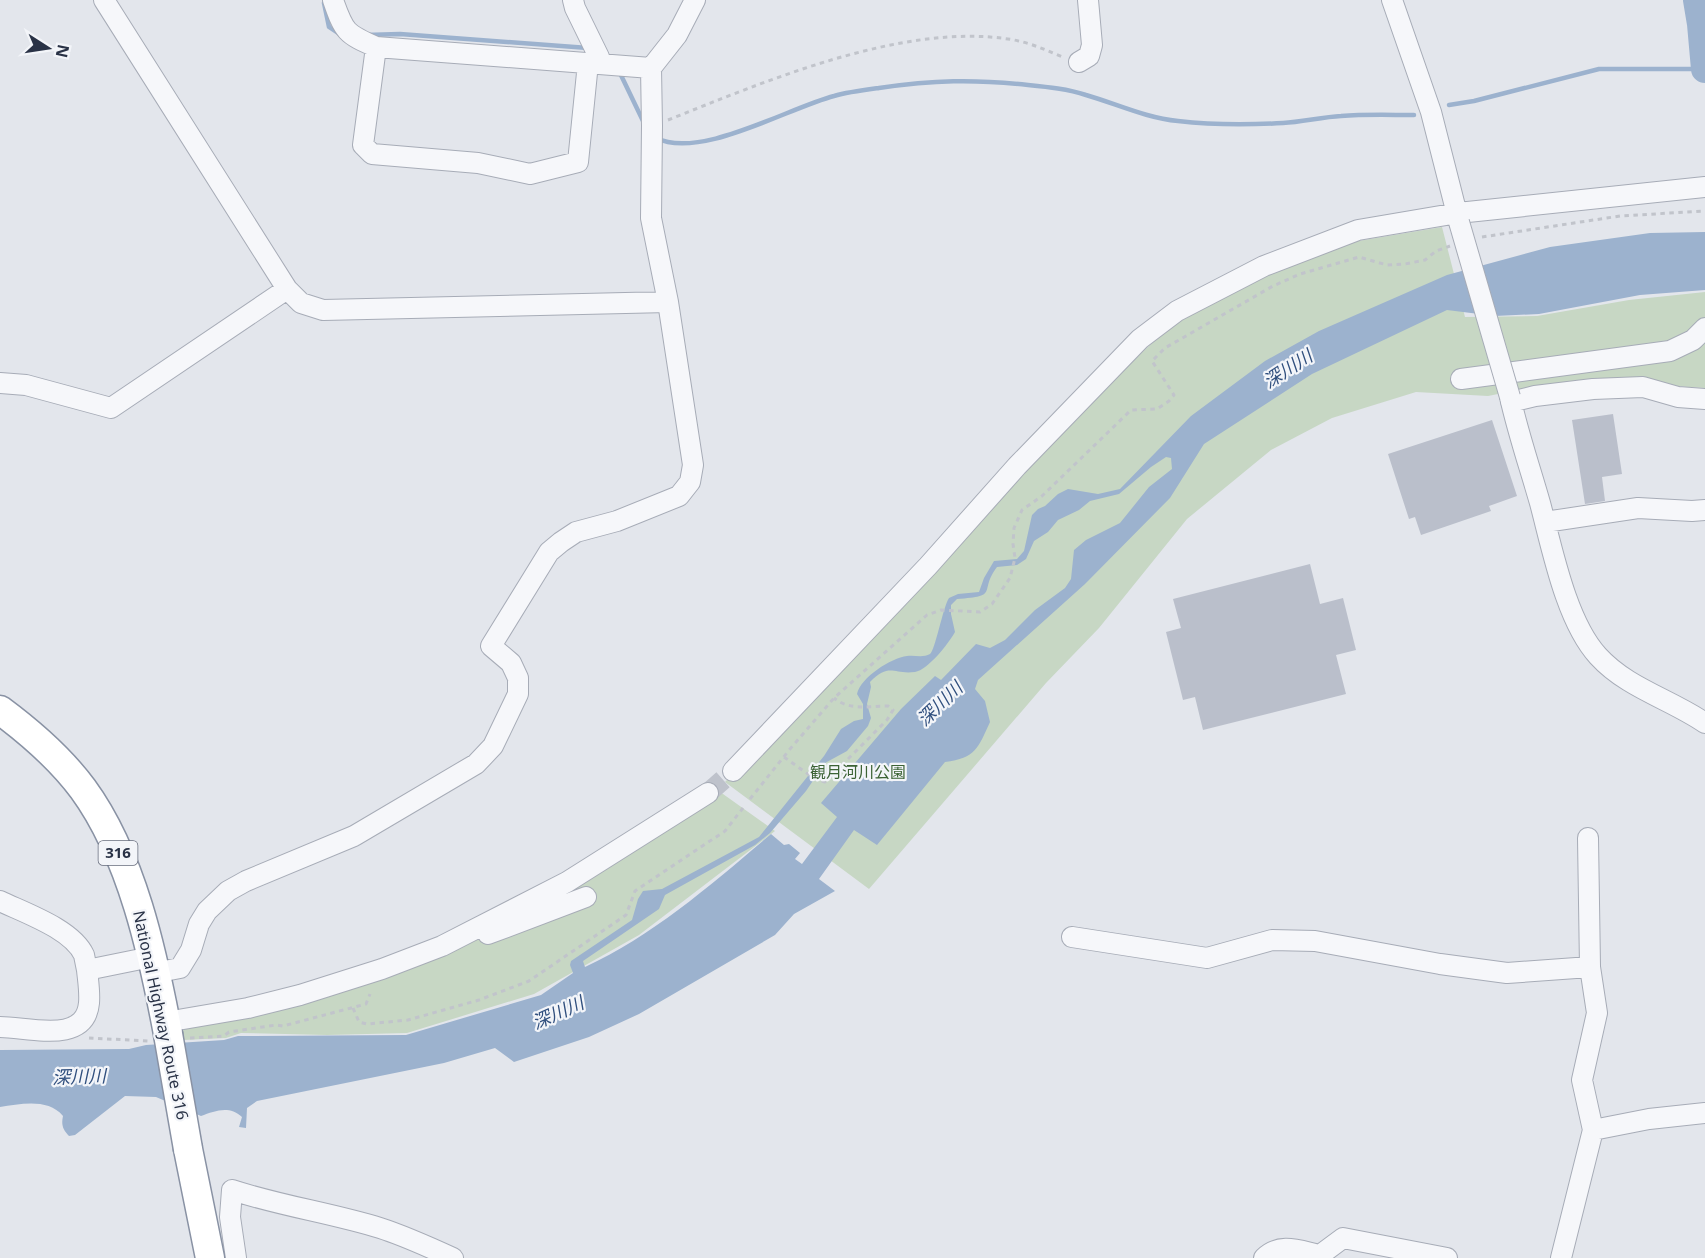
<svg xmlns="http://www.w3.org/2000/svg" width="1705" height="1258" viewBox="0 0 1705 1258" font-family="'Noto Sans','Noto Sans JP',sans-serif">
<rect width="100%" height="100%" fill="#e3e6ec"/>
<path fill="#c7d7c4" d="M1442 227 1465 317 1537 316 1629 300 1705 292V388L1658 385 1637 381 1518 390 1488 396 1416 392 1332 418 1271 450 1187 519 1099 628 1046 683 869 889 725 782 815 691 1045 444 1169 327 1269 272 1352 242Z
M716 789 775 831 639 935 534 994 407 1033 327 1035 241 1033 226 1038 184 1040 182 1028 441 952Z"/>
<path fill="#9cb2ce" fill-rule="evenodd" d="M1705 232V290L1640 295 1539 314 1495 316 1447 310 1312 374 1204 444 1170 498 1085 584 978 680 975 689 985 701 990 722C978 748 976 758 945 762L877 845 854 830 819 879 835 891 794 914 775 935 639 1014 589 1037 514 1062 495 1048 444 1063 257 1101 247 1108 246 1128 239 1127 242 1117C229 1105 215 1111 201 1116L156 1097 125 1096 75 1135 69 1136C63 1130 61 1125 63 1116 48 1098 21 1104 0 1107V1050L129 1049 146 1045 224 1040 238 1036 406 1035 541 995 573 973 570 965 571 961 632 920 638 899 643 891 662 889 759 837 824 756 841 729 854 721 863 719V704L857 694C861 677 891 658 907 656 915 655 923 658 930 654 935 651 943 607 949 598L958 594 979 592 984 578 994 561 1017 559 1024 551 1032 515 1038 509 1045 506 1058 494 1068 489 1098 494 1120 489 1191 416 1265 361 1319 331 1447 275 1550 247 1650 233ZM1166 457 1171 458 1172 469 1149 487 1120 523 1086 540 1074 550 1071 579 1065 588 1035 610 1005 640 990 648 976 644 941 680 935 676 901 709 821 803 837 817 802 864 795 859 800 853 789 844 784 845 771 834C713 883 654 935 585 967L583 961 659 909 665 895 755 845 770 833 806 791 825 763 847 751 868 726 871 718 867 704 871 687 870 682C890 662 893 675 915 672 928 670 949 643 955 632L951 614V605L957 599C1001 596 978 592 997 567L1017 565 1026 559 1034 541 1048 532 1058 520 1079 510 1090 501 1119 494 1151 467Z"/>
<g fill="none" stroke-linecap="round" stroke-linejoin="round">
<path stroke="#9cb2ce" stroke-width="4.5" d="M324 3 329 27 341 35
M366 35 400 34 588 48
M619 71 644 123
M1449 105 1474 101 1599 69H1704
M656 138C700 160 788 108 834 96 848 92 864 90 879 88 933 80 974 79 1028 85 1048 87 1068 89 1086 95 1117 104 1146 118 1178 121 1212 125 1248 125 1283 123 1302 122 1322 117 1341 116 1365 114 1390 115 1414 115"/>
<path stroke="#9cb2ce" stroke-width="28" d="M1697 0 1701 24 1705 69"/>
</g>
<path fill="#babfcb" d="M1613 414 1622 474 1602 477 1605 501 1585 504 1572 420Z
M1492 420 1517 496 1489 506 1491 511 1421 535 1415 517 1409 519 1388 454Z
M1310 564 1320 604 1343 598 1356 650 1336 655 1346 694 1203 730 1195 697 1183 700 1166 632 1181 628 1173 599Z"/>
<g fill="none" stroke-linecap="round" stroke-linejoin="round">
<path stroke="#bec2cb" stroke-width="20" stroke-dasharray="20 10" stroke-linecap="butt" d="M708 793 733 771"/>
<g stroke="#a7acb7" stroke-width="22">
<path id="minor" d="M104 0 287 289 301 303 323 310 668 302
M333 0C344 32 346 34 376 47L651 68
M573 0 575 8 599 57 596 63
M1392 0 1431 112 1459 222
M376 47 363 145 372 154 478 163 530 174 578 162 588 63
M1079 62 1089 56 1092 45 1088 0
M1461 379 1670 351 1693 340 1705 328
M0 383 26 385 111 408 287 289
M1510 397C1518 433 1530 468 1540 503 1552 548 1566 621 1598 656 1627 688 1670 699 1705 723
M1511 402 1535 396 1593 389 1643 387 1678 397 1705 399
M1545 522 1638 508 1692 511 1705 510
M733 771 928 566 1017 466 1140 339 1177 311 1264 266 1358 230 1458 213 1705 187
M0 901C25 913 72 929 84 955 85 960 86 965 87 970L151 957
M488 934 586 897
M1072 937 1207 958 1272 940 1315 941 1440 964 1507 973 1590 967
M154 973 180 968 191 950 199 924 207 911 228 891 246 881 354 836 476 764 493 746 518 694V678L511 663 491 646 549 552 561 542 576 532 617 521 679 496 690 482 693 465 668 302 651 218 652 126 651 68 677 35 695 0
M166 1022 248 1008 300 995 382 969 442 946 567 882 708 793
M0 1027C29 1027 85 1045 89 1003 90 992 88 980 87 970
M1593 1130 1649 1119 1705 1113
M236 1258 230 1217 232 1190C281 1206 331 1213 380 1228 405 1236 429 1247 453 1258
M1264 1258C1280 1242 1300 1251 1320 1255L1343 1238 1447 1258
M1561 1258 1593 1130 1582 1080 1597 1013 1590 967 1588 838"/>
</g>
<g stroke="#8992a4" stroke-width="31">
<path id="highway" d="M0 710C31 733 60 758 83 789 132 856 153 954 168 1034
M188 1149 210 1258"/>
</g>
<path stroke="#c1c4cb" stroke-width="3" stroke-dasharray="4.5 4.5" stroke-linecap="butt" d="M668 120C766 81 902 23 1008 39 1029 42 1046 50 1065 58
M1482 237 1620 216 1705 211
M784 757 815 779 825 782 887 720 893 710 888 706C869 706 850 711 834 698
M750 799 790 749 834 698 927 615 941 610 980 612 992 604 1010 578 1015 558 1013 544 1014 528 1022 510 1042 496 1131 410 1157 409 1169 401 1174 395 1152 361 1165 348 1273 286 1300 274 1359 257 1387 265 1405 264 1425 260 1436 251 1450 246
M353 1008 359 1022 367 1024 408 1020 479 1000 529 981 626 915 635 891 725 831 743 808
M89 1038 148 1041
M190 1038 224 1036 229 1032 276 1025 283 1026 366 1004 370 994"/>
<use href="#minor" stroke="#f6f7fa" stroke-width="20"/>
<use href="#highway" stroke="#fff" stroke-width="28"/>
<g stroke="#a7acb7" stroke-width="22" stroke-linecap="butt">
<path id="minor-bridge" d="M1459 222 1510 397"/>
</g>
<g stroke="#8992a4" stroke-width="31" stroke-linecap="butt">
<path id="highway-bridge" d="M168 1034 188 1149"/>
</g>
<use href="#minor-bridge" stroke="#f6f7fa" stroke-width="20"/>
<use href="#highway-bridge" stroke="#fff" stroke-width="28"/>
</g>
<g text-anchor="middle" stroke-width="4.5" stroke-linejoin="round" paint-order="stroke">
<rect fill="#f3f5f9" stroke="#666c7c" stroke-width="1.5" x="98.5" y="841" width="39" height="24" rx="4.5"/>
<g font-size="15" font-weight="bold" fill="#293246">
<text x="118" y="858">316</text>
</g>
<g font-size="16" fill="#3c6335" stroke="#f3f5f9">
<text x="858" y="778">観月河川公園</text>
</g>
<g font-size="16" fill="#293246" stroke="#f3f5f9">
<text transform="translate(161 1015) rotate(78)" y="6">National Highway Route 316</text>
</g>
<g font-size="18" font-style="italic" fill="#304f7e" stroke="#f3f5f9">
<text transform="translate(1288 369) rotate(-33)" y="6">深川川</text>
<text transform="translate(940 704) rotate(-44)" y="6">深川川</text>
<text transform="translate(558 1013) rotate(-24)" y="6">深川川</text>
<text transform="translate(79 1077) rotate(-2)" y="6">深川川</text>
</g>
</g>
<g transform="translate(48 48) rotate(102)" stroke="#f3f5f9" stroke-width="4.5" paint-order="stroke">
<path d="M0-4.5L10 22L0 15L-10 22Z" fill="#293246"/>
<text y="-9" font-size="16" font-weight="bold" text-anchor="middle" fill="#293246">N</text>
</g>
</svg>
